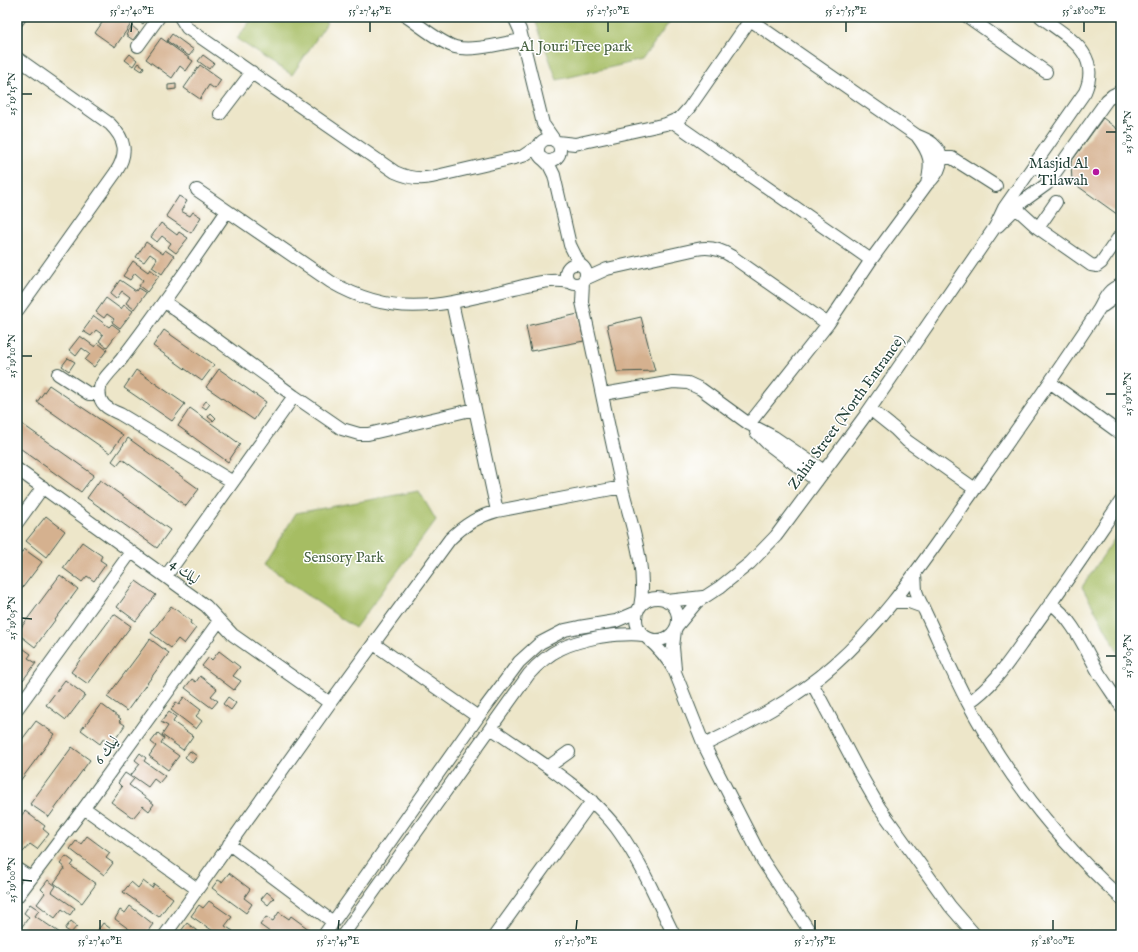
<svg xmlns="http://www.w3.org/2000/svg" width="1138" height="952" viewBox="0 0 1138 952" font-family="'IM FELL English',Amiri,serif">
<rect width="100%" height="100%" fill="#fff"/>
<filter id="ink" filterUnits="userSpaceOnUse"><feTurbulence type="fractalNoise" baseFrequency=".025" numOctaves="2"/><feDisplacementMap in="SourceGraphic" scale="8" xChannelSelector="R" yChannelSelector="G"/><feConvolveMatrix kernelMatrix="1 2 1 2 8 2 1 2 1" color-interpolation-filters="sRGB"/></filter>
<filter id="wash" filterUnits="userSpaceOnUse"><feTurbulence type="fractalNoise" baseFrequency=".012" numOctaves="4" result="noise"/><feDisplacementMap in="SourceGraphic" scale="16" xChannelSelector="R" yChannelSelector="G"/><feGaussianBlur stdDeviation="0.9" result="paint"/><feColorMatrix in="noise" values="0 0 0 0 0 0 0 0 0 0 0 0 0 0 0 0 0 1.4 0 .05"/><feComposite in="paint" operator="in"/></filter>
<g filter="url(#wash)">
<rect width="100%" height="100%" fill="#ede6c9"/>
<path fill="#a6bd63" stroke="#627d4c" d="M253 17H317L327 23 292 75 237 39Z
M534 17H673L642 60 557 80Z
M419 491 436 520 355 628 264 565 296 513Z
M1121 529V657L1082 587Z"/>
<g id="blocks">
<path fill="#d5b18f" d="M106 17H136L115 47 95 33Z
M138 17H148L143 24 136 19Z
M132 26 139 32 133 40 126 35Z
M172 34 194 50 189 56 167 41Z
M161 38 193 61 186 71 180 66 172 78 146 59Z
M130 54 137 60 133 66 125 60Z
M203 55 214 63 209 69 198 61Z
M139 63 144 67 142 71 136 67Z
M200 65 221 80 215 89 209 85 200 99 184 88Z
M176 84V89L168 90V85Z
M1103 118 1121 132V217L1072 182 1071 162Z
M179 196 187 201 181 211 190 216 193 212 201 217 191 233 166 216Z
M161 223 177 235 179 232 188 238 176 253 168 247 171 243 162 236 157 242 151 237Z
M146 242 163 254 165 250 174 256 162 274 152 267 157 259 150 254 144 262 136 257Z
M133 261 148 272 150 269 159 276 147 292 139 286 143 280 135 273 130 280 123 276Z
M120 280 136 291 138 288 146 293 134 309 126 303 130 297 122 291 116 299 110 294Z
M106 298 121 309 124 305 133 311 120 328 112 322 114 319 107 314 104 318 96 312Z
M578 314 584 341 531 351 526 326Z
M94 316 109 327 112 324 120 330 107 347 99 341 103 335 96 330 91 336 83 331Z
M641 317 655 371 617 372 607 325Z
M164 330 214 365 202 381 153 346Z
M80 336 95 347 98 343 107 350 94 367 85 360 90 354 82 348 76 356 69 350Z
M68 358 75 362 69 371 62 366Z
M219 369 266 402 254 420 206 387Z
M136 370 185 404 172 421 124 388Z
M49 385 123 435 110 453 37 402Z
M206 401 210 404 206 409 202 406Z
M190 408 240 444 228 462 178 426Z
M211 413 216 418 213 421 208 417Z
M22 424 94 475 81 492 17 446V430Z
M128 438 199 489 186 506 122 459 117 465 112 461Z
M100 480 170 530 157 548 87 498Z
M46 516 65 531 46 557 26 541Z
M82 542 102 556 100 560 106 564 94 581 87 576 82 582 63 568Z
M24 549 42 562 17 595V559Z
M60 575 78 589 35 647 17 633Z
M136 581 156 595 136 621 117 607Z
M171 606 191 621 190 623 196 628 184 644 178 639 171 648 151 633Z
M114 614 131 626 88 684 71 672Z
M150 639 169 653 127 711 107 697Z
M17 644 31 654 28 658 36 663 23 680 17 675Z
M219 651 240 667 233 676 241 681 234 690 202 666 209 657 212 660Z
M200 676 217 689 211 696 218 701 212 708 185 688 192 679 196 682Z
M65 680 85 695 66 720 46 705Z
M184 697 201 710 196 716 202 721 196 729 171 710 176 702 179 704Z
M228 697 236 703 231 710 223 704Z
M101 704 121 719 119 721 125 725 112 744 104 738 100 744 81 730Z
M169 712 176 717 173 722 193 736 183 750 162 735 168 726 161 722Z
M36 721 55 734 17 785V746Z
M158 733 164 738 161 743 179 756 168 770 149 756 156 746 151 742Z
M72 747 90 760 49 817 30 804Z
M190 751 197 756 192 763 185 757Z
M140 753 146 758 144 761 165 776 159 783 154 779 148 787 131 775 140 764 135 760Z
M125 773 134 779 129 785 154 804 149 811 143 806 133 818 111 802 122 787 118 783Z
M25 811 45 826 43 829 49 834 37 849 30 844 23 852 17 847V821Z
M87 836 110 853 106 858 113 863 104 875 70 849 76 841 81 844Z
M66 856 74 862 71 866 96 884 82 903 54 883 65 868 60 864Z
M229 873 250 889 244 898 252 904 246 913 212 888 218 880 222 882Z
M48 880 56 886 52 892 75 908 70 915 62 909 55 918 37 904 45 893 41 889Z
M143 881 152 888 154 884 173 898 159 917 123 892 131 882 138 888Z
M267 892 274 898 268 905 261 899Z
M209 901 232 917 225 926 233 931 230 935H219L191 916 199 905 203 908Z
M30 904 39 910 35 916 60 933 59 935H22L18 932 29 917 24 913Z
M130 906 153 924 145 935H137L115 919 120 910 125 913Z
M279 912 289 919 291 916 310 930 306 935H274L260 925 266 917 273 921Z
M71 921 77 926 71 933 65 929Z
M103 923 119 935H104L98 930Z
M187 923 202 935H178Z"/>
</g>
</g>
<g filter="url(#ink)">
<use href="#blocks" fill-opacity="0" stroke="#3e564a" stroke-width="1"/>
<g fill="none" stroke-linecap="round" stroke-linejoin="round">
<g stroke="#3e564a" stroke-width="14">
<path id="minor" d="M180 17 187 28 395 172C408 178 419 180 432 177L523 156 538 146
M407 17C421 26 439 42 455 47 472 52 504 43 522 40
M514 17 520 30 543 124 555 141
M746 17 916 135C922 138 929 140 933 144 948 157 939 174 927 184L871 260 828 324 749 424
M968 17 1046 72
M17 21 20 17
M138 46 159 17
M17 58 110 124C126 140 128 153 116 172L17 311
M220 114 252 72
M673 122 871 260
M917 136C931 155 932 162 927 184
M538 150a11 11 0 1 1 22 0a11 11 0 1 1-22 0Z
M557 142 575 144 666 124 680 118 689 108 750 20
M941 158H952L996 186
M544 160 549 165 554 175 570 245 580 265
M1037 162C1039 170 1045 175 1053 176
M197 190 331 282C398 321 445 304 515 288 532 284 551 278 569 282
M1016 208 1038 228 1091 265 1097 266 1101 263 1121 234
M227 211C193 261 159 310 123 357 117 366 101 379 100 388 97 404 108 409 120 414L233 482
M998 226 1022 202 1047 184 1107 100 1113 95 1121 91
M1038 228 1056 202
M566 274a10 10 0 1 1 20 0a10 10 0 1 1-20 0Z
M585 279 607 269 697 249C710 246 720 249 731 256L828 324
M583 282 582 302C596 364 608 426 622 487 631 524 648 570 640 607
M165 302 294 396 342 429 359 434H368L475 409
M452 302 497 511
M1103 306 1114 298 1121 295
M58 374 89 394H99
M1051 383 1121 434
M603 394 673 382 688 383 701 389 749 424 774 437 824 471
M870 409 895 429 907 441 975 489
M756 432 768 444 817 481
M17 469 206 606 233 635 330 703
M17 523 43 487
M915 573 916 591 919 599C936 634 950 669 968 703 1007 776 1060 843 1121 898
M166 576 294 396
M636 619a21 21 0 1 1 42 0a21 21 0 1 1-42 0Z
M667 601 703 597
M893 602H909L923 607
M1051 604C1072 617 1087 653 1100 675 1107 685 1114 696 1121 706
M677 626 697 602 720 587 750 563 776 536 865 416 995 227 1004 208 1085 92C1102 53 1067 37 1041 17
M647 638C659 648 668 659 675 672L704 745 715 767 763 861 812 935
M374 644 478 717
M675 669 673 647 675 630
M812 683 859 772 879 807 950 906 975 935
M968 703C995 685 1011 658 1030 632 1062 589 1091 545 1121 501
M17 709 131 552
M491 728C532 757 591 791 620 833 642 864 657 901 674 935
M704 745C749 723 796 699 834 665 884 621 920 566 958 513 1006 445 1054 378 1099 309 1105 298 1108 289 1121 285
M548 767 569 752
M84 808 197 889
M229 844 333 922
M17 869 31 878
M17 897 84 808 219 621
M165 935 330 703 450 539C464 525 478 516 497 511L622 487
M324 935 478 717 519 662 540 643 565 630 579 627 616 621 637 612
M343 935 529 674C550 650 569 643 599 637 614 635 628 633 643 635
M495 935 592 801"/>
</g>
<use href="#minor" stroke="#fff" stroke-width="12"/>
</g>
</g>
<path fill="none" stroke="#1f3d34" stroke-width="1.5" d="M131 32 132 22M370 32V22M608 32V22M846 32V22M1084 32V22M22 94H32M1106 132H1116M22 356H32M1106 394H1116M22 618 32 619M1106 656H1116M22 880 32 881M100 930V920M338 930 339 920M576 930 577 920M815 930V920M1053 930V920"/>
<circle fill="#b5179e" stroke="#fff" stroke-width="1.5" cx="1096" cy="172" r="4"/>
<g text-anchor="middle" stroke-width="3" stroke-linejoin="round" paint-order="stroke">
<g font-size="15" fill="#486342" stroke="#fff">
<text x="576" y="51">Al Jouri Tree park</text>
<text x="344" y="562">Sensory Park</text>
</g>
<g font-size="15" fill="#1f3d34" stroke="#fff" text-anchor="end">
<text x="1088" y="168">Masjid Al<tspan x="1088" dy="17">Tilawah</tspan></text>
</g>
<g font-size="15" fill="#1f3d34" stroke="#fff">
<text transform="translate(846 412) rotate(-54)" y="5">Zahia Street (North Entrance)</text>
<text transform="translate(185 571) rotate(37)" y="5">ليلك 4</text>
<text transform="translate(106 750) rotate(-54)" y="5">ليلك 6</text>
</g>
</g>
<rect width="1138" height="952" fill="none" stroke="#fff" stroke-width="44"/>
<rect x="22" y="22" width="1094" height="908" fill="none" stroke="#1f3d34" stroke-width="1.5"/>
<g font-size="10" text-anchor="middle" fill="#1f3d34">
<text x="132" y="14">55°27'40"E</text>
<text x="370" y="14">55°27'45"E</text>
<text x="608" y="14">55°27'50"E</text>
<text x="846" y="14">55°27'55"E</text>
<text x="1084" y="14">55°28'00"E</text>
<text transform="translate(11 94) rotate(-90)" y="4">25°19'15"N</text>
<text transform="translate(1127 132) rotate(-90)" y="4">25°19'15"N</text>
<text transform="translate(11 356) rotate(-90)" y="4">25°19'10"N</text>
<text transform="translate(1127 394) rotate(-90)" y="4">25°19'10"N</text>
<text transform="translate(11 618) rotate(-90)" y="4">25°19'05"N</text>
<text transform="translate(1127 656) rotate(-90)" y="4">25°19'05"N</text>
<text transform="translate(11 880) rotate(-90)" y="4">25°19'00"N</text>
<text x="100" y="944">55°27'40"E</text>
<text x="338" y="944">55°27'45"E</text>
<text x="576" y="944">55°27'50"E</text>
<text x="815" y="944">55°27'55"E</text>
<text x="1053" y="944">55°28'00"E</text>
</g>
</svg>
